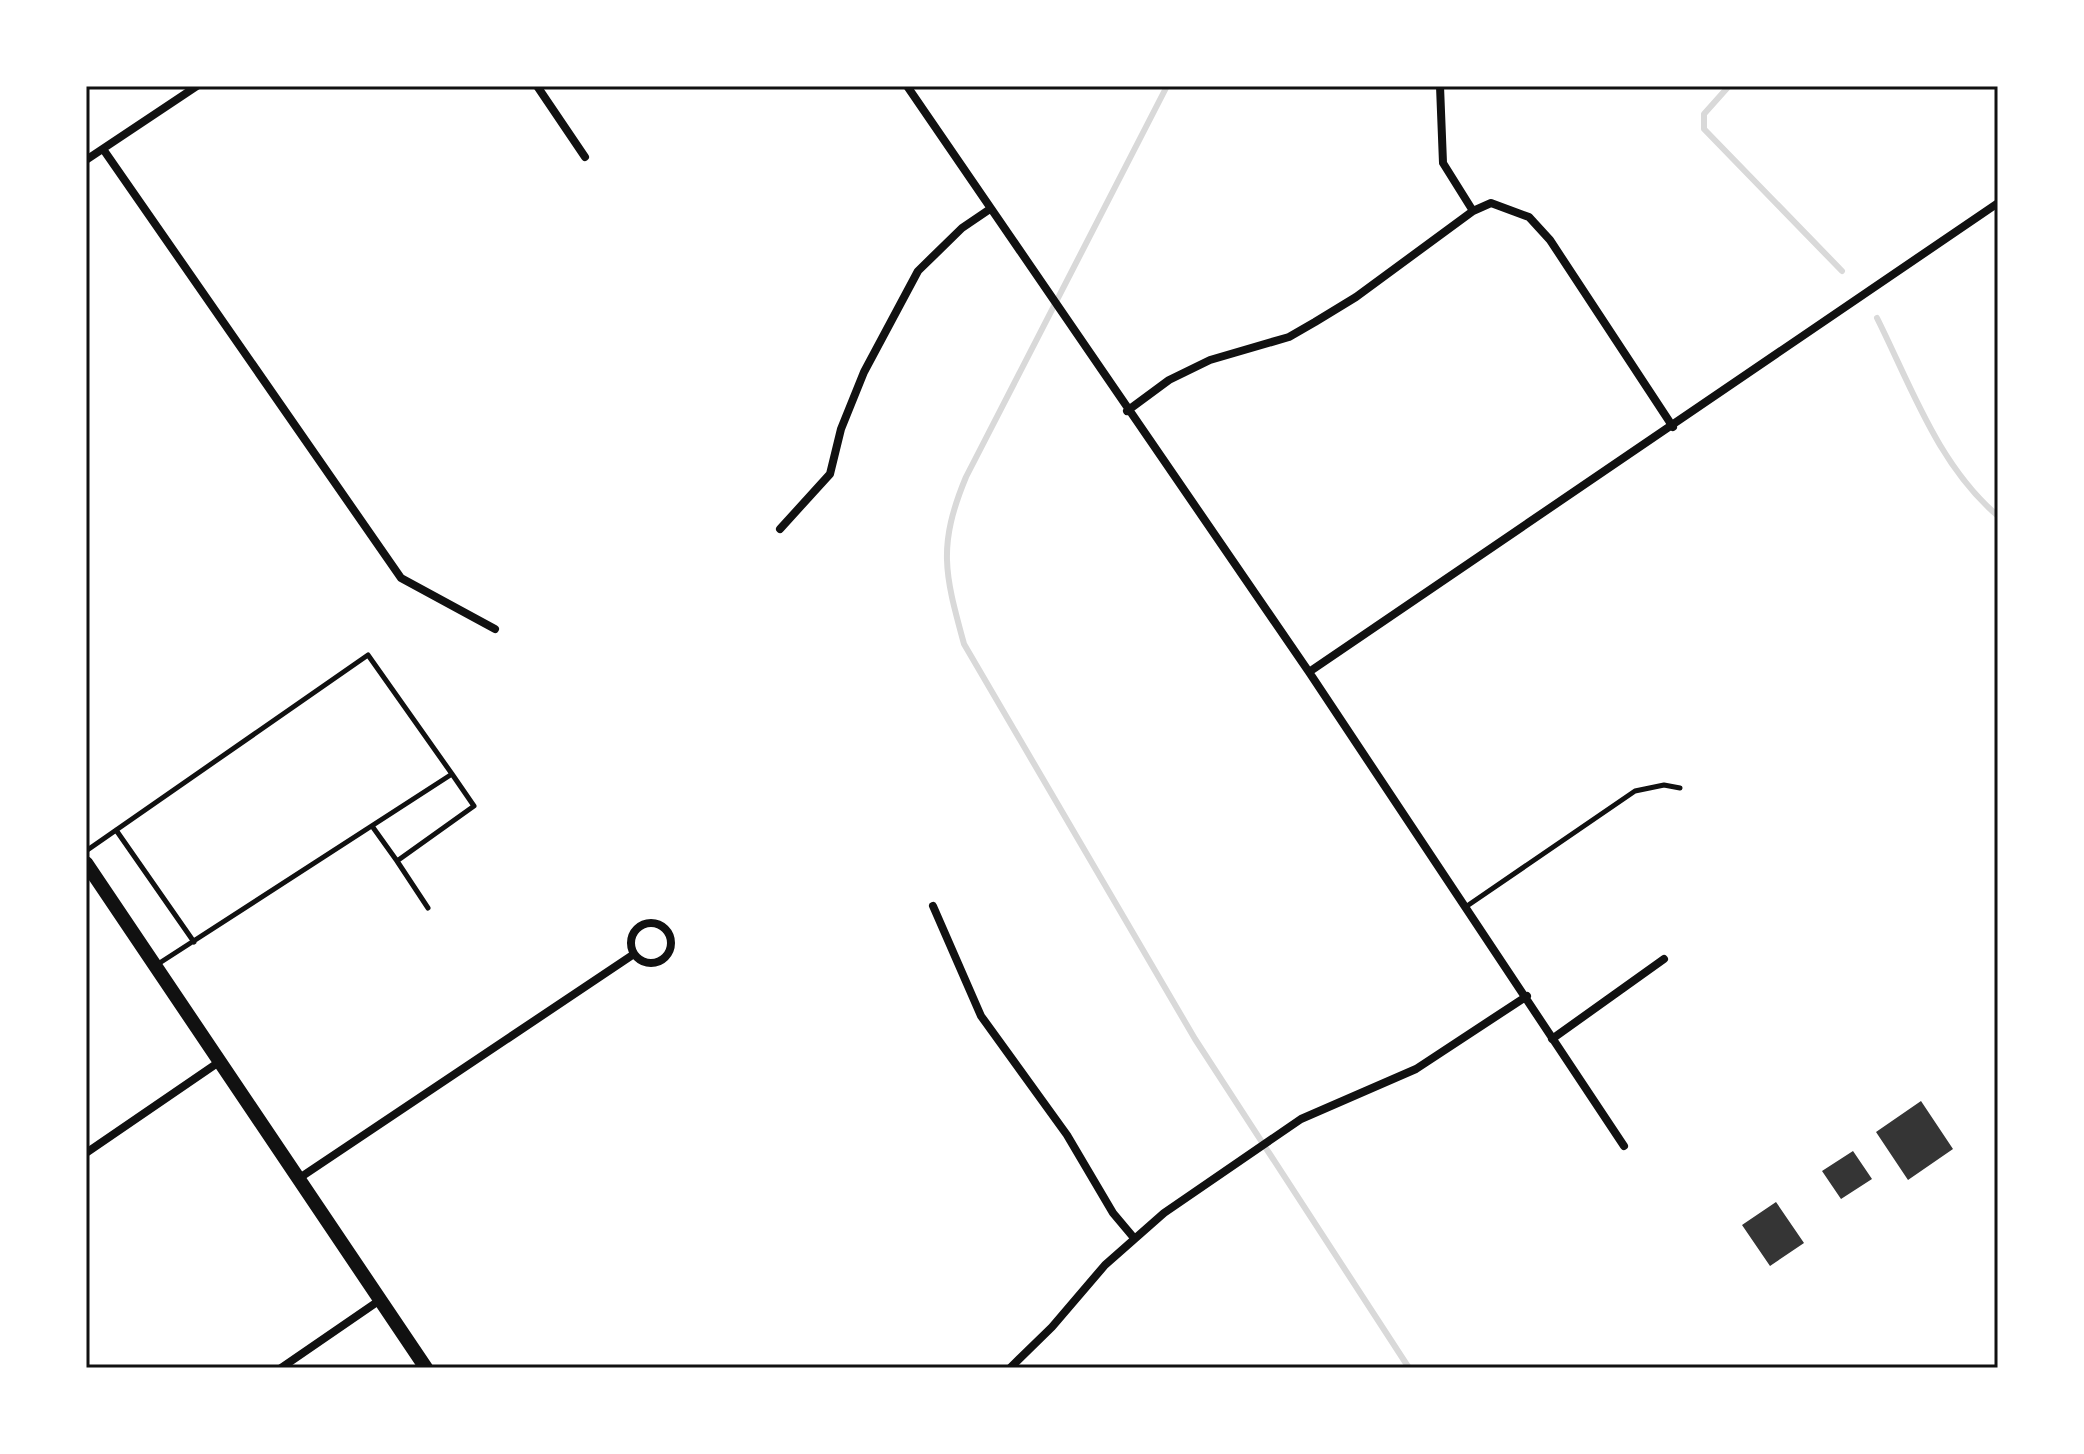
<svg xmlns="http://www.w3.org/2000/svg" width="2084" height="1454" viewBox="0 0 2084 1454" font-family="'Asap Condensed',sans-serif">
<rect width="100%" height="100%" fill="#fff"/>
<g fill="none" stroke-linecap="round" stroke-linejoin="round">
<path stroke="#d9d9d9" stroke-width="6" d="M1167 86 966 477C937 547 945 574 964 644L1195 1039 1409 1368
M1729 86 1704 114V129L1842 271
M1877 318C1911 386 1938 465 1998 516"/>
</g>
<path fill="#353535" d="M1921 1101 1953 1149 1908 1180 1876 1132Z
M1853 1151 1872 1179 1841 1199 1822 1171Z
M1776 1202 1804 1243 1770 1266 1742 1225Z"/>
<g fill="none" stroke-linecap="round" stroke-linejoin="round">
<path stroke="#111" stroke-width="5" d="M372 826 397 861 474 806 452 774
M116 830 194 942
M86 851 368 655 452 774 158 964
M397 861 428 908
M1467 906 1635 791 1664 785 1680 788"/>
<path stroke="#111" stroke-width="8" d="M537 86 585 157
M907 86 1309 672 1624 1146
M1440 86 1443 163 1473 211
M103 149 401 578 495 629
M86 160 197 86
M1127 411 1169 380 1210 360 1289 337 1315 322 1356 297 1473 211 1491 203 1529 217 1550 240 1673 427
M780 529 830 474 841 429 864 372 918 271 962 228 990 209
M1309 672 1998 203
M933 906 981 1016 1067 1135 1113 1213 1134 1238
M631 943a20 20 0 1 1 40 0a20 20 0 1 1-40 0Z
M1552 1039 1664 959
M86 1153 219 1062
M298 1179 634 954
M281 1368 380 1300
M1010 1368 1052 1327 1105 1265 1164 1213 1301 1119 1416 1069 1527 996"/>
<path stroke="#111" stroke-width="14" d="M86 863 426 1368"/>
</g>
<rect width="2084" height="1454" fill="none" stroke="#ffffff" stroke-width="176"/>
<rect x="88" y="88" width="1908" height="1278" fill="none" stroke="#111" stroke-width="3"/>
</svg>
